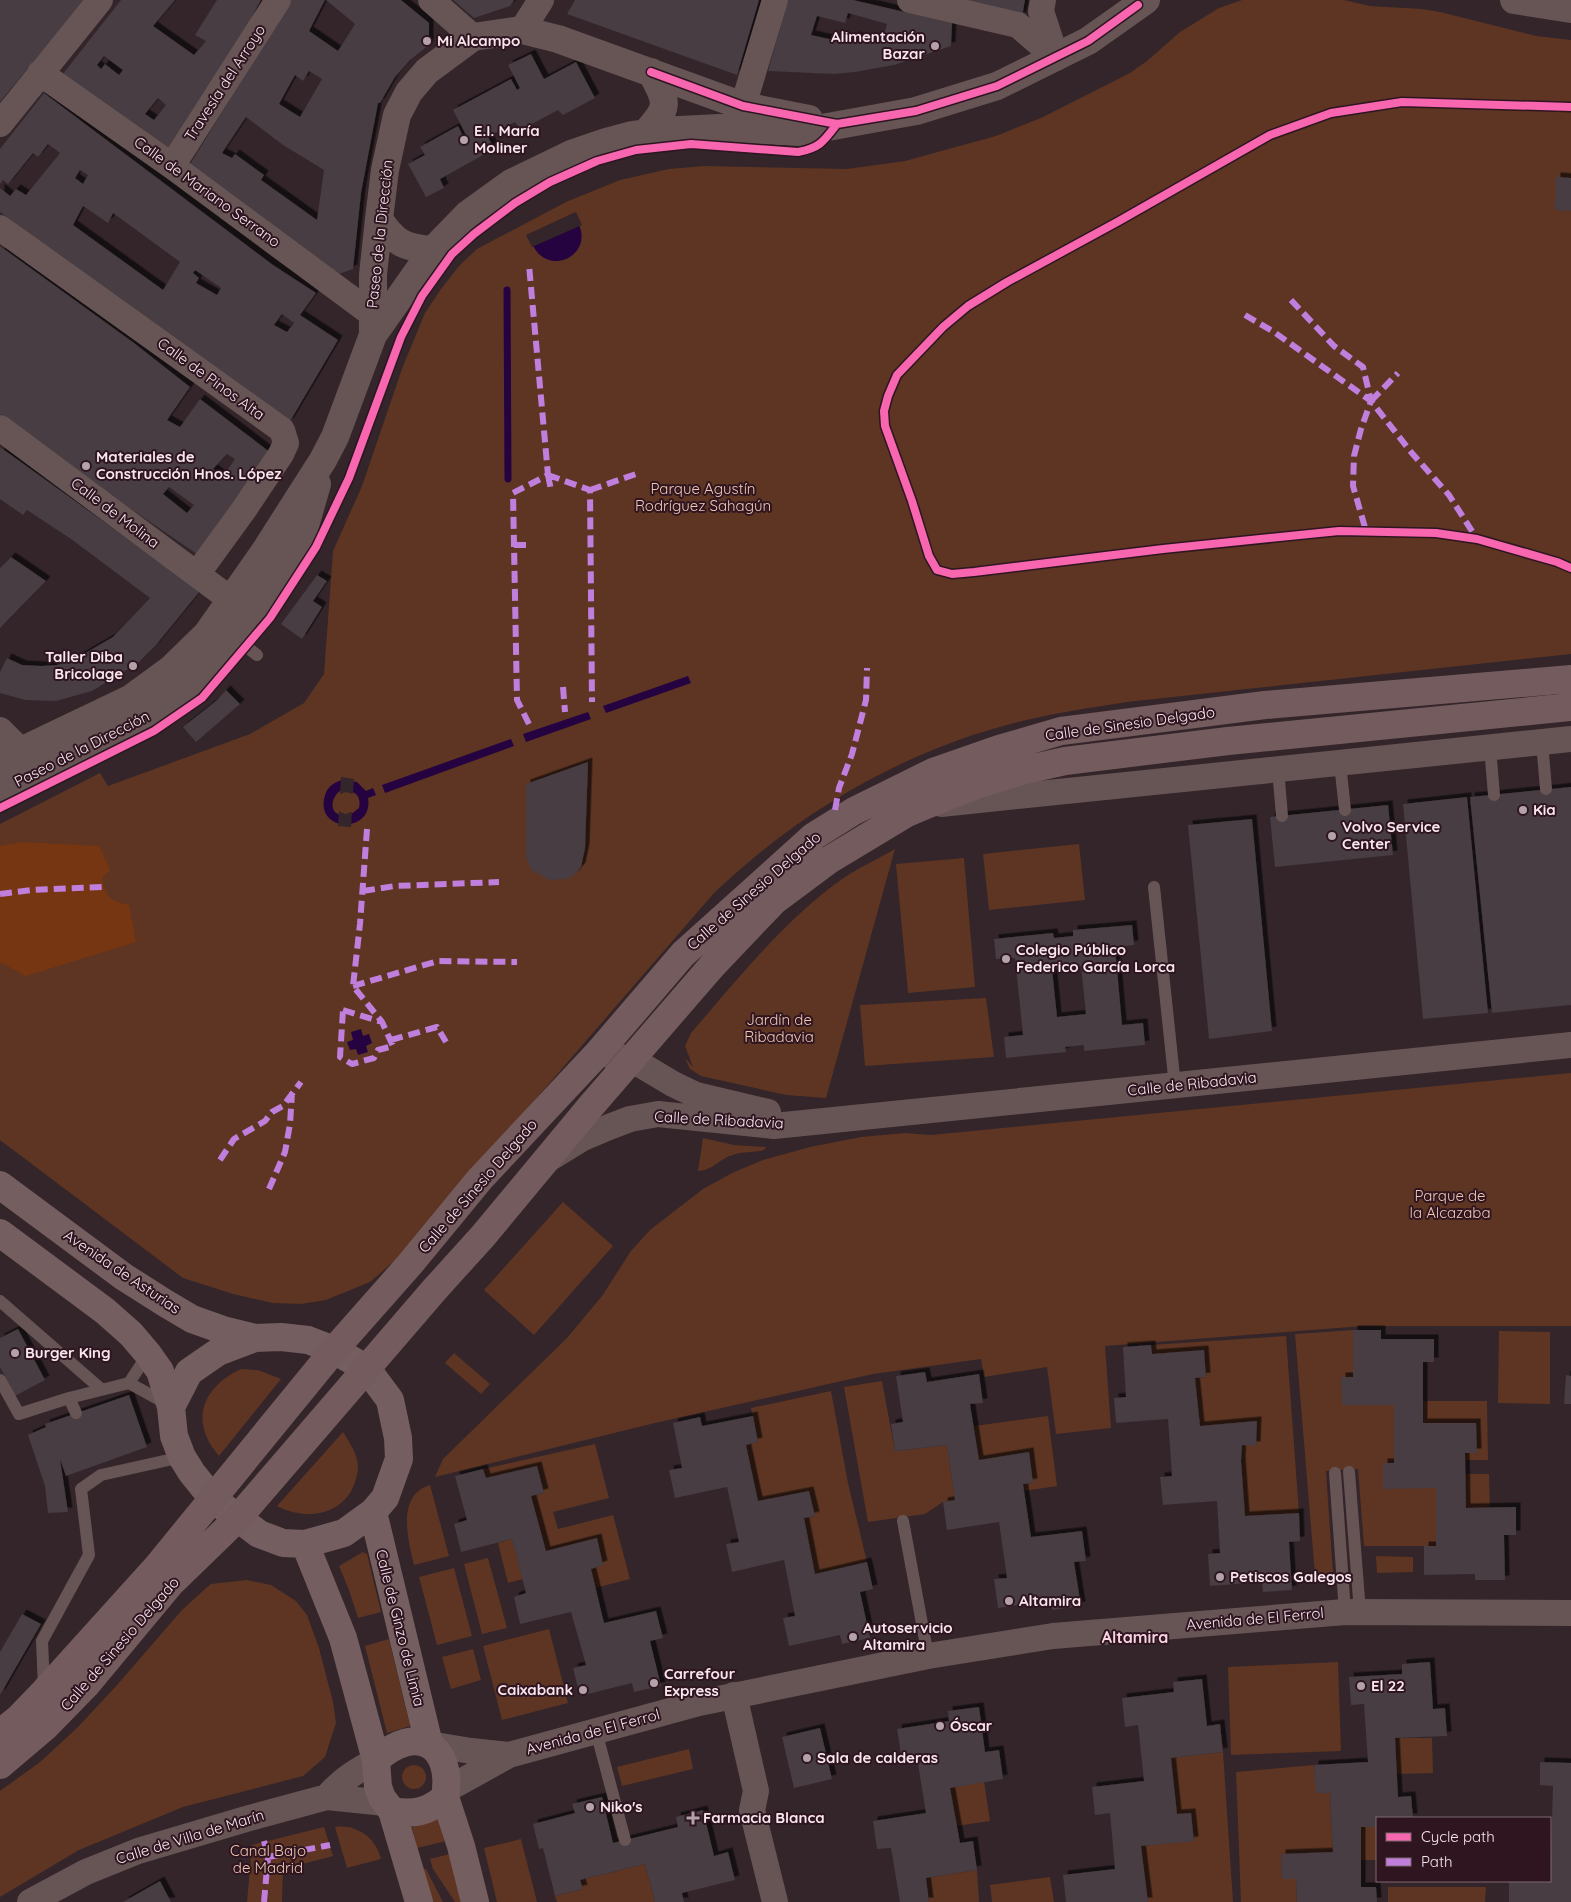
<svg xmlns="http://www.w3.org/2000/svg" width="1571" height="1902" viewBox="0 0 1571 1902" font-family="Quicksand,sans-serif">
<defs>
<filter id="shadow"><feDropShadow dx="4.5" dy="-4.5" stdDeviation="0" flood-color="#0009"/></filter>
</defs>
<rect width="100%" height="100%" fill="#33252a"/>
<path fill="#5d3522" d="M1242 0H1344L1370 6 1422 9 1440 12 1536 36 1571 40V654L1127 702C1083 709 1039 715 996 728 889 759 794 817 714 893L399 1257 370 1282 326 1300 301 1304 273 1303 233 1294 183 1278 0 1140V824L100 773 108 786 250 734 304 703 324 674 333 551 362 486 403 366 425 313 441 289 459 266 477 249 566 202 620 180 669 169 704 166 847 169 905 161 996 136 1043 117 1130 73 1147 61 1180 32 1219 8Z
M1079 844 1085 900 989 910 983 854Z
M895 849 826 1098 786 1095 701 1076 690 1069 685 1058 693 1067 685 1046 691 1033C738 979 783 921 842 879 858 868 878 859 895 849Z
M964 858 975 987 908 993 896 864Z
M986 998 994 1057 865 1066 860 1005Z
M1571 1073V1326H1363L1105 1346 1111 1428 1056 1434 1047 1367 984 1377 981 1359 873 1374 655 1423 435 1477 443 1459 567 1338 602 1296 631 1251 650 1230 703 1189 732 1173 763 1160 810 1147 861 1137 905 1133 931 1135Z
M703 1138 734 1145 766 1147 764 1150C754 1153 742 1151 733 1155 719 1159 712 1171 698 1171Z
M563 1202 613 1246 534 1335 484 1290Z
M1353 1330V1377L1342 1378V1405H1394V1463H1383V1488H1436V1546H1364L1358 1469 1326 1471 1333 1573 1315 1575 1295 1334Z
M1499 1331 1550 1332V1404L1498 1403Z
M1286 1336 1299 1513 1245 1516 1241 1461 1242 1445H1256L1257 1422 1200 1426 1195 1378 1206 1377 1204 1350 1152 1354 1151 1345Z
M454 1353 490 1384 481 1394 445 1363Z
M241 1369 258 1370 281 1379 219 1456C189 1422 202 1387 241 1369Z
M882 1381 895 1451 947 1445 955 1500 943 1502 925 1514 868 1522 844 1387Z
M831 1391 848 1483 867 1562 815 1574 804 1518 815 1516 809 1491 758 1501 746 1445 758 1442 751 1408Z
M1423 1401H1487L1488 1460H1465V1453H1477L1476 1423H1423Z
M1048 1416 1057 1486 1024 1491 1023 1484 1033 1483 1028 1452 979 1460 974 1426Z
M343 1432C349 1442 358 1454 358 1467 358 1472 356 1478 355 1482 344 1516 305 1521 277 1506Z
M595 1444 609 1498 553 1512 558 1529 613 1515 630 1579 595 1588 591 1569 603 1565 597 1539 546 1551 531 1496 544 1493 537 1466 486 1478 483 1469Z
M1465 1474H1489L1490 1508H1466Z
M430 1485 449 1556 414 1565C408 1540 396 1495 430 1485Z
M512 1539 523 1579 508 1583 498 1543Z
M363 1552 367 1554 381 1612 358 1618 349 1590 339 1566Z
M1376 1556 1413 1557V1572L1377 1573Z
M488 1558 507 1628 482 1634 464 1564Z
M454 1568 472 1636 437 1645 419 1577Z
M247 1580 271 1585 296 1601 307 1615 319 1648 333 1702 336 1723 325 1757 303 1776 183 1807 79 1850 0 1897V1791L40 1762 77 1728 117 1685 182 1610 206 1588 211 1584Z
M549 1629 568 1703 502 1720 483 1646Z
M389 1639 410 1726 387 1733 365 1646Z
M473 1649 481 1680 451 1689 442 1657Z
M1338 1662 1341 1751 1231 1755 1228 1667Z
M1395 1738H1432L1433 1773 1396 1774Z
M689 1749 693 1769 622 1786 617 1767Z
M1223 1752 1233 1902H1148L1141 1846 1194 1840 1191 1813 1177 1814 1171 1758Z
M402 1777a12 12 0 1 1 24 0a12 12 0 1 1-24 0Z
M1314 1765 1317 1793H1330L1333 1852 1281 1854 1282 1879H1296L1297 1902H1241L1236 1772Z
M984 1781 990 1821 956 1826 950 1788Z
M441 1818 446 1841 417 1848 412 1827Z
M324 1827 333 1856 283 1869 282 1902H247L252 1845Z
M335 1827C357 1824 376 1838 381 1859L347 1868Z
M1361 1827H1377V1860H1361Z
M521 1839 537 1902H497L484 1848Z
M450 1854 463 1902H455L433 1869 430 1859Z
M645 1864 655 1902H557L555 1896 583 1889 580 1880Z
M422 1869H426L443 1902H431Z
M977 1870 979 1902H929L926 1878Z
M1050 1877 1054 1902H992L990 1885Z
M1388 1887H1486L1485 1902H1388Z"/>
<path fill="#763612" d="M22 842 99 846 110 870 103 877C103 897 112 901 129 905L136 942 26 976 0 962V846Z"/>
<path fill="#250340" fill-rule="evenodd" d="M574 213C576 219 580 225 581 231 586 255 557 270 540 255 534 250 531 241 528 235Z
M688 676 691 683 606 713 603 706Z
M588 712 591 719 526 742 523 734Z
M511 739 514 746 385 793 382 785Z
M342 780 357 782 366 791 373 788 376 795 368 798C374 833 318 833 324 799 326 788 332 783 342 780ZM341 790C353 790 362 794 359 808L349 816C346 816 343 816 340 815 328 811 332 796 341 790Z
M361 1029 363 1036 369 1034 372 1043 366 1046 368 1052 358 1055 356 1049 350 1050 347 1042 353 1040 351 1032Z"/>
<path fill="#33252a" d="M576 212 582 225 532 247 526 235Z
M341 777 354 779 353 794 346 792 340 794Z
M339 811 345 814 352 812 351 827 338 826Z"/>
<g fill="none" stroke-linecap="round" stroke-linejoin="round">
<path stroke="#250340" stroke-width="7" d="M507 290 508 479"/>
</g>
<path fill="#463c42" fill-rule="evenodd" filter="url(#shadow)" d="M0 0H85L0 102Z
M121 0H175L153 26 194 55 206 41 195 35 217 0H261L231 55 167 152 62 75ZM104 56 123 70 119 75 105 64 101 69 97 65ZM158 98 166 105 154 120 145 114Z
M291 0H325L309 31 338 51 355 24 326 0H401L429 23V45L410 60 395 77 380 103H378L361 193 353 269 336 275 187 169ZM309 71 322 79 300 117 279 104 295 75 303 81ZM246 117 283 145 324 170 317 220 261 180 264 175 235 154 232 158 222 153Z
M453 0H514L510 6 474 18Z
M575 0H759L737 75 567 14Z
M788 0H853L952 23 951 46 894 65 855 72 834 74 768 71ZM848 13 887 24 882 43 854 36 852 44 811 35 817 16 845 23Z
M958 0H1025L1022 17Z
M531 54 544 79 576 62 595 98 563 115 558 110 521 130 515 122 488 137 494 149 440 179 444 188 426 197 408 164 425 155 420 147 458 126 463 136 466 135 453 110 511 79 517 90 520 88 508 65Z
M44 93 273 265 316 293 300 315 338 340 289 423 0 212V188L10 196 16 189 26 195 60 153 48 144 38 157 33 153 8 184 3 180 0 184V149ZM80 170 88 175 83 184 75 178ZM83 206 108 223 113 213 180 262 163 290 73 225ZM195 270 221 288 217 295 196 283 199 278 193 273ZM282 314 294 323 287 332 274 325Z
M1556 177 1571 178V211L1555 210Z
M0 246 134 343 190 387 167 420 180 427 200 399 271 453 197 554 97 486 0 414ZM227 454 235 459 223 476 213 469ZM169 487 194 505 187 513 163 494Z
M0 447 200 591 156 645 138 663 92 691 56 701 25 700 0 693V672L7 658 22 665 41 666 57 665 75 659 113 637 150 598 71 539 27 510 23 515 0 499Z
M11 557 46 581 0 628V568Z
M317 575 327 581 313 601 322 607 302 639 281 624Z
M226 690 240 704 196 742 183 727 216 701Z
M588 762 585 848 581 867 575 874 567 879 549 880 533 871 528 863 526 855V784Z
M1571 787V1005L1492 1013 1470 797Z
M1467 797 1488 1013 1423 1019 1403 804Z
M1388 805 1393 855 1275 867 1270 817Z
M1252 819 1272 1031 1209 1039 1188 825Z
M1132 925 1134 945 1115 947 1122 1025 1143 1023 1145 1045 1084 1051V1045L1065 1047 1066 1052 1006 1058 1004 1037 1023 1035 1015 958 996 959 994 939 1053 933 1054 938 1073 936V930ZM1081 966 1086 1014 1057 1017 1052 969Z
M18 1329 45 1380 15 1396 0 1367V1338Z
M1353 1330H1381V1339H1434V1362H1423V1423H1476L1477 1453H1465L1466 1508 1516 1507V1535H1504L1505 1580H1475V1574L1424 1575V1546H1436V1488L1383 1489V1463H1394V1405H1342L1341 1377H1353Z
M1151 1345 1152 1354 1204 1350 1206 1377 1195 1378 1200 1426 1257 1421 1256 1446 1242 1445 1241 1461 1245 1516 1299 1513 1300 1541 1289 1542 1292 1590 1263 1592 1262 1582 1210 1586 1208 1554 1220 1553 1217 1501 1163 1505 1160 1477 1172 1476 1168 1419 1116 1423 1114 1398 1126 1397 1123 1347Z
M925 1372 927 1382 979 1374 983 1403 970 1404 979 1460 1029 1452 1033 1483 1023 1484 1031 1537 1082 1531 1086 1561 1074 1562 1081 1606 1052 1610 1051 1600 998 1608 994 1579 1007 1578 999 1522 947 1530 943 1502 955 1500 947 1445 895 1451 891 1424 903 1422 896 1376Z
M1566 1375 1571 1376V1404H1564Z
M129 1395 147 1447 66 1476 60 1459 68 1512 48 1513 45 1486 28 1435 46 1427 45 1424Z
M753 1416 758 1442 746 1445 758 1501 809 1491 815 1516 804 1518 815 1574 867 1562 873 1589 860 1592 870 1638 842 1644 840 1635 789 1646 783 1618 795 1616 784 1560 732 1572 726 1544 739 1542 727 1487 675 1498 669 1470 682 1468 673 1423 700 1417 702 1426Z
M537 1466 544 1493 531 1496 546 1551 597 1538 603 1565 591 1569 604 1623 656 1611 663 1638 650 1641 661 1686 634 1692 632 1683 580 1696 573 1668 586 1665 571 1612 520 1624 514 1597 526 1593 512 1539 461 1552 454 1524 467 1520 455 1476 483 1469 486 1478Z
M22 1614 41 1624 0 1695V1652Z
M1430 1662 1433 1709 1445 1708 1447 1736 1395 1738 1398 1797 1411 1796 1413 1818H1377V1827H1361V1887H1376L1377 1902H1297L1296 1879H1282L1281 1854 1333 1852 1330 1793H1316L1314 1765 1368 1762 1364 1704 1351 1705 1349 1677 1402 1674V1664Z
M1202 1679 1207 1726 1220 1724 1223 1752 1171 1758 1177 1814 1191 1813 1194 1841 1141 1846 1148 1902H1066L1063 1875 1115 1869 1110 1813 1095 1815 1092 1787 1144 1781 1138 1725 1125 1727 1122 1698 1174 1692 1173 1682Z
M979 1707 985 1752 999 1750 1003 1779 950 1788 960 1843 973 1841 977 1870 926 1878 929 1902H900L891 1848 877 1849 873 1821 926 1813 917 1758 902 1760 897 1729 949 1721 948 1711Z
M820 1728 832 1779 794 1788 782 1737Z
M1540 1762 1571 1763V1902H1509V1881H1550L1553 1786 1540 1785Z
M602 1797 613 1843 678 1827 676 1817 703 1810 714 1856 728 1852 735 1880 682 1893 684 1902H655L645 1864 580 1880 583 1889 555 1896 543 1848 539 1849 533 1824 575 1813 572 1804Z
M160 1881 171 1902H123Z"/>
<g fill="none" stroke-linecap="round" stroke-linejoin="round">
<path stroke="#675555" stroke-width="12" d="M233 636 257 655
M1542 742 1546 789
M1490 747 1494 795
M1340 763 1345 810
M1278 769 1282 816
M1154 887 1175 1086
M0 1301 101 1389
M0 1380 19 1414 69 1398 129 1383 167 1404
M129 1383 148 1354
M69 1398 76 1413
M1349 1472 1360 1612
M1335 1473 1345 1612
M903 1521 928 1656
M44 1687 42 1641 89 1555 81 1489 101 1475 182 1457
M596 1731 625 1840"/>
<path stroke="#675555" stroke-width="26" d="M431 0 473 37
M910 0 1018 25 1056 58
M1043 0 1041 11 1056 57
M522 30 541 0
M40 73 172 166 372 314
M743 106 775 0
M0 124 100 0
M172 166 278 0
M0 228 282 430 286 443 281 454 245 508 197 574
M0 428 230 599
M0 730 21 751
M941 804 1571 739
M609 1055 631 1059 673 1084 696 1095 768 1112
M552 1157 583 1138 609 1127 630 1119 658 1114 774 1126 1571 1045
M734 1695 756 1791 752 1810 775 1902
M429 1744 471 1751 509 1755
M446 1790 509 1755 699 1703 928 1656 1053 1636 1345 1612 1571 1613
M327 1797C341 1780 358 1770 376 1760
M30 1902 86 1872 138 1851 246 1819 327 1797 385 1803"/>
<path stroke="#675555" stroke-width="28" d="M1514 0 1571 9
M645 134C669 107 669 104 651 72
M379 219C394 243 405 248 433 250
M373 335V275L379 219 385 170 397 115 409 92 427 71 473 37 522 30 558 39 743 106 809 119
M0 761 130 699 171 669 207 634 265 551 323 460 335 437 373 335 433 250 468 214 511 183 571 154 606 142 632 135 660 131 719 128 800 132 916 111 997 86 1088 41 1146 0
M0 790 48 768 146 720 200 674 219 654 246 621 285 565 302 536 317 484"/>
<path stroke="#745e5f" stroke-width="28" d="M0 1185 124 1277 165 1303 192 1319 223 1330 255 1338
M0 1233 105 1311 131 1334 148 1354 160 1371 171 1407 174 1436 182 1457 192 1473 213 1499 259 1534 283 1543 305 1544 344 1533 373 1512 385 1498 399 1459 398 1438 390 1400 367 1369 334 1350 308 1340 281 1337 255 1338 218 1352 189 1372 171 1407
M373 1512 429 1744
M305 1544 343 1638 376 1760 378 1787 382 1798 392 1811C413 1815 429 1812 445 1797 454 1744 416 1723 376 1760
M445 1797 461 1846 475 1902
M392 1811 419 1902"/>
<path stroke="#745b5d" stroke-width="28" d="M0 1733 19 1718 44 1692 156 1568 334 1350 410 1264 480 1179 598 1053 683 954 814 836 854 811 933 772 999 749 1061 731 1265 705 1571 679
M0 1765 46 1726 86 1685 170 1584 237 1519 435 1289 483 1236 591 1106 712 966 774 901 829 860 907 813 926 805 979 784 1025 770 1065 761 1228 741 1571 707"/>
<path stroke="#c07fdc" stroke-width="6" stroke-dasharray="12 6" stroke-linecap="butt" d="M1291 300 1334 346 1363 367 1371 401 1361 429 1354 456 1353 486 1366 531
M1245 315 1274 332 1371 401 1411 452 1449 495 1477 539
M1371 401 1398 373
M548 475 590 490 592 702
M548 475 551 490
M590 490 636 474
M514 545H526
M563 687 565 712
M529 724 517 700 513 493 548 475 529 265
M835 810 839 788 852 754 866 700 867 668
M367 829 360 924 353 986 382 1022
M363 891 395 886 499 882
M0 894 32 890 103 887
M353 986 438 961 517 962
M343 1010 382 1022 393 1046 378 1050 374 1058 352 1064 340 1057Z
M391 1040 437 1027 446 1042
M220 1160 234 1139 265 1121 272 1112 283 1106 301 1082
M269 1189 285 1152 290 1124 292 1093
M268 1857 330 1845
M264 1902 268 1857 264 1841"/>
<g stroke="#2e1520" stroke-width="11">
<path id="cycleway" d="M651 72 743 106 837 124 916 111 997 86 1088 41 1138 5
M1571 107 1402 102 1331 113 1270 135 1119 221 1007 282 968 306 943 327 897 375 888 396 884 411 885 426 912 501 929 556 937 570 952 574 974 572 1163 549 1339 531 1436 533 1477 539 1557 562 1571 568
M0 808 154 731 202 698 270 618 316 547 349 478 401 337 422 296 452 254 474 234 515 203 550 182 597 161 636 150 691 144 798 152C820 148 824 141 837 124"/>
</g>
<use href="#cycleway" stroke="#f766af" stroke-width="8"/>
</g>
<g fill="#b4a2a9" stroke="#2e1520" stroke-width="2">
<circle cx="427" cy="41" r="5"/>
<circle cx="935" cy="46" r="5"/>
<circle cx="464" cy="140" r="5"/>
<circle cx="86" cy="466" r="5"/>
<circle cx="133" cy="666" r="5"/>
<circle cx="1523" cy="810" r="5"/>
<circle cx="1332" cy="836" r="5"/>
<circle cx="1006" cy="959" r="5"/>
<circle cx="15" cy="1353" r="5"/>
<circle cx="1220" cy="1577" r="5"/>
<circle cx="1009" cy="1601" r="5"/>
<circle cx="853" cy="1637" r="5"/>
<circle cx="654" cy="1683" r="5"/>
<circle cx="1361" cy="1686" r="5"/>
<circle cx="583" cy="1690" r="5"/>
<circle cx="940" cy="1726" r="5"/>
<circle cx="807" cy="1758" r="5"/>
<circle cx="590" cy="1807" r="5"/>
<path d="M690.5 1810.5h5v5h5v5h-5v5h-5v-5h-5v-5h5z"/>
</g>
<g text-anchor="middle" stroke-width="4" stroke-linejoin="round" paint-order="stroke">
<g font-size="15" font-weight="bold" fill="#f9e6ed" stroke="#2e1520" text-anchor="start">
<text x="925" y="42" text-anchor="end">Alimentación<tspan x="925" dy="17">Bazar</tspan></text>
<text x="437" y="46">Mi Alcampo</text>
<text x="474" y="136">E.I. María<tspan x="474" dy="17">Moliner</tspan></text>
<text x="96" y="462">Materiales de<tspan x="96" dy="17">Construcción Hnos. López</tspan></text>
<text x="123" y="662" text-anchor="end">Taller Diba<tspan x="123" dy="17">Bricolage</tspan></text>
<text x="1533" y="815">Kia</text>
<text x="1342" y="832">Volvo Service<tspan x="1342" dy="17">Center</tspan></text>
<text x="1016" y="955">Colegio Público<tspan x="1016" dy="17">Federico García Lorca</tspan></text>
<text x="25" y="1358">Burger King</text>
<text x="1230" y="1582">Petiscos Galegos</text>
<text x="1019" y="1606">Altamira</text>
<text x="863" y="1633">Autoservicio<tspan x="863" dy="17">Altamira</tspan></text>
<text x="664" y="1679">Carrefour<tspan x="664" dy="17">Express</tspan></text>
<text x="1371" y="1691">El 22</text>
<text x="573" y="1695" text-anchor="end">Caixabank</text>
<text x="950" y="1731">Óscar</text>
<text x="817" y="1763">Sala de calderas</text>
<text x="600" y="1812">Niko's</text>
<text x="703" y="1823">Farmacia Blanca</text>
</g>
<g font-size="15" fill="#f9e6ed" stroke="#2e1520">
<text transform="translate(225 83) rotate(-57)" y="5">Travesía del Arroyo</text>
<text transform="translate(207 192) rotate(36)" y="5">Calle de Mariano Serrano</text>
<text transform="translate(380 234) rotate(-84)" y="5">Paseo de la Dirección</text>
<text transform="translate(211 379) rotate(36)" y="5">Calle de Pinos Alta</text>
<text transform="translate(115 513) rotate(37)" y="5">Calle de Molina</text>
<text transform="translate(1130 724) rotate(-8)" y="5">Calle de Sinesio Delgado</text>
<text transform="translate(82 749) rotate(-27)" y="5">Paseo de la Dirección</text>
<text transform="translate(754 891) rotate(-41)" y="5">Calle de Sinesio Delgado</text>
<text transform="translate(1192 1084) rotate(-6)" y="5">Calle de Ribadavia</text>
<text transform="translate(719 1120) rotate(3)" y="5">Calle de Ribadavia</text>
<text transform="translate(478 1186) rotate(-49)" y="5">Calle de Sinesio Delgado</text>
<text transform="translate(122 1272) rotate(34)" y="5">Avenida de Asturias</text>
<text transform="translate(1255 1619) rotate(-5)" y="5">Avenida de El Ferrol</text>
<text transform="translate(400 1628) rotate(76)" y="5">Calle de Ginzo de Limia</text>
<text transform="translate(120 1644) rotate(-49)" y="5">Calle de Sinesio Delgado</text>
<text transform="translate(593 1732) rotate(-15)" y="5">Avenida de El Ferrol</text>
<text transform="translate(190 1837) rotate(-17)" y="5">Calle de Villa de Marín</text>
</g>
<g font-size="15" fill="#f3c8b3" stroke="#2e1520">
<text x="703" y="494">Parque Agustín<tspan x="703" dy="17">Rodríguez Sahagún</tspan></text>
<text x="779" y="1025">Jardín de<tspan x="779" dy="17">Ribadavia</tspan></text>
<text x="1450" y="1201">Parque de<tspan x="1450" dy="17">la Alcazaba</tspan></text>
<text x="268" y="1856">Canal Bajo<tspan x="268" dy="17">de Madrid</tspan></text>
</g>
<g font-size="16" font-weight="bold" fill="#f8d4e1" stroke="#2e1520">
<text x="1135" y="1643">Altamira</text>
</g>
</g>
<rect x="1376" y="1817" width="175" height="65" fill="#2e1520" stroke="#7f6972"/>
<rect x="1386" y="1833" width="25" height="8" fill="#f766af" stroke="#7f6972"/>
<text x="1421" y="1842" font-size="15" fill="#f9e6ed">Cycle path</text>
<rect x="1386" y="1858" width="25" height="8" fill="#c07fdc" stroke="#7f6972"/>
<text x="1421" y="1867" font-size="15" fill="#f9e6ed">Path</text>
</svg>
